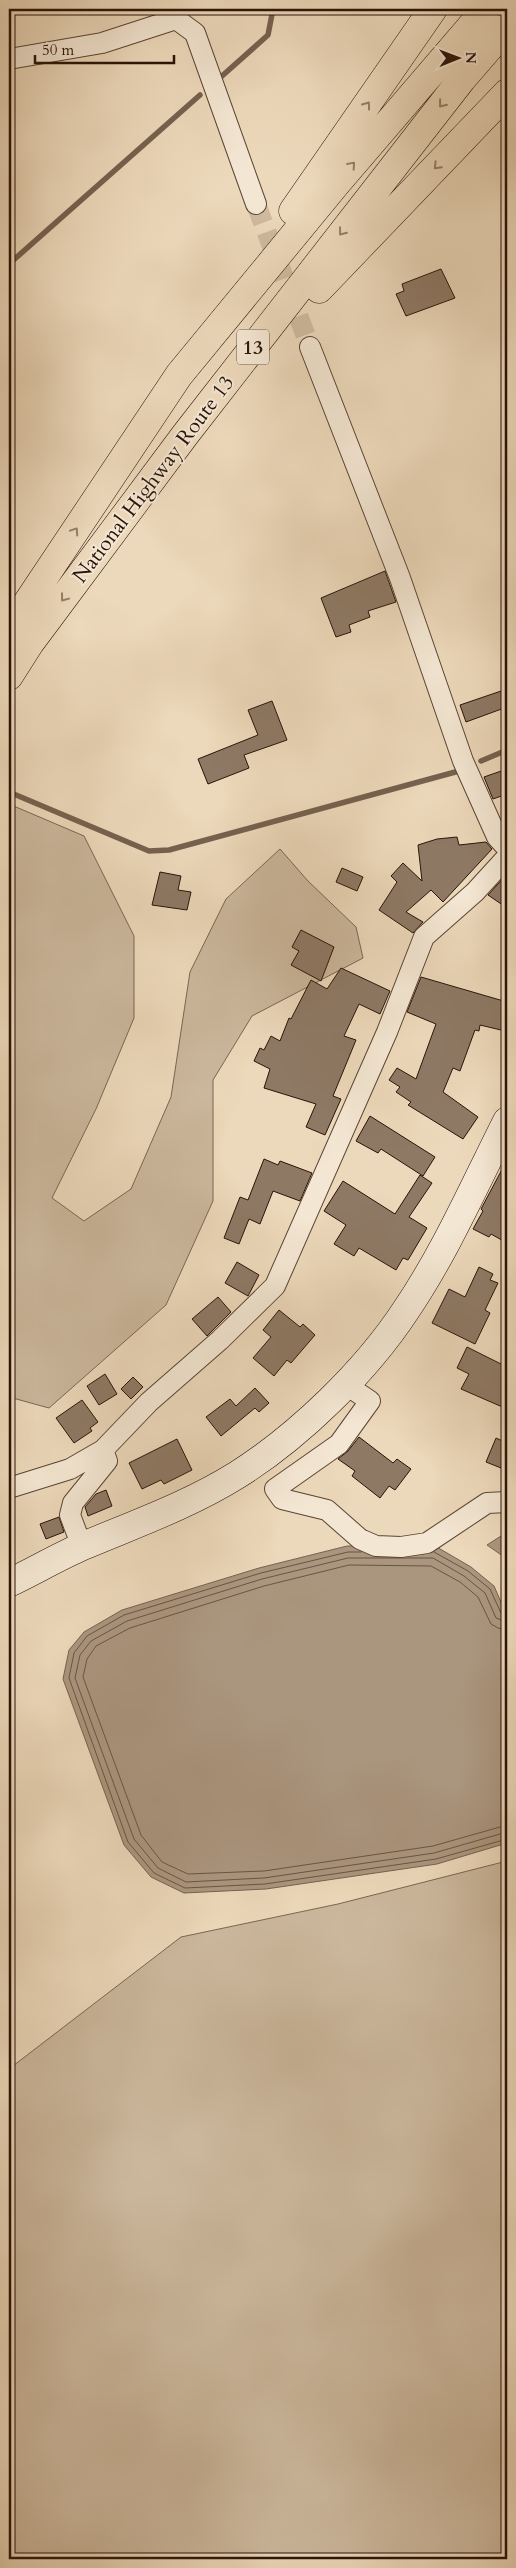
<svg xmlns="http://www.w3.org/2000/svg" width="516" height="2568" viewBox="0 0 516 2568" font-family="Cardo,serif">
<rect width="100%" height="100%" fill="#ecd8ba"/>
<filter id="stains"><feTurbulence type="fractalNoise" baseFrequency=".004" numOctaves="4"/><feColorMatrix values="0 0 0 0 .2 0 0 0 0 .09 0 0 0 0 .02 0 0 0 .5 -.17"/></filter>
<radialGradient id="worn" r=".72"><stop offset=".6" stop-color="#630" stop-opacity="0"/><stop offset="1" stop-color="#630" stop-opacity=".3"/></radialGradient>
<path fill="#cbb79c" stroke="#7a6552" d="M9 804 84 836 134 936V1018L96 1109 52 1198 84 1221 131 1189 171 1097 190 972 226 899 280 849 308 881 356 927 363 958 252 1016 213 1080V1201L166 1305 49 1408 9 1397Z
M507 1861V2559H9V2069L181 1937 338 1904Z"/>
<path fill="#aa957e" stroke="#76614f" d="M501 1536H507V1559L487 1545Z
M347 1546H435L471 1567 494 1586 507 1616V1843L437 1864 266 1889 184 1893 151 1877 124 1845 63 1679 69 1650 84 1632 122 1610 259 1568Z"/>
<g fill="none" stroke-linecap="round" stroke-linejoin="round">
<path stroke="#6a5444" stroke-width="1" d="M361 1552H348L261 1573 124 1615 87 1636 74 1653 69 1678 128 1842 154 1873 185 1888 265 1884 436 1859 507 1839
M434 1552 468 1571 490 1589 501 1613 507 1616
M507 1622 496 1618 485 1593 464 1576 433 1558H348L262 1579 127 1621 91 1641 80 1655 75 1678 134 1839 158 1868 186 1882 264 1878 434 1853 507 1832
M507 1630 498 1628 491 1624 478 1597 460 1582 431 1566 349 1565 264 1586 130 1628 96 1646 87 1659 83 1677 141 1835 162 1862 188 1874 264 1871 433 1846 507 1825"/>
<path stroke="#76614f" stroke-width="5.5" d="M222 76 268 35 273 9
M9 264 200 95
M481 761 507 750
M9 792 149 851 169 850 459 771"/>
</g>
<path fill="#8e7965" stroke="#291309" d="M441 269 455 298 406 316 396 294 404 291 402 284Z
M385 571 396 602 368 611 370 617 349 625 351 632 336 637 321 598Z
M507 689V707L466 722 460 705Z
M272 701 287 740 244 755 249 768 208 784 198 759 258 735 248 710Z
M507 769V794L493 799 484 777Z
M457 837 459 845 486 842 492 849 443 902 431 890 406 912 423 922 413 933 379 910 397 882 391 876 403 863 422 881 418 845 437 839Z
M342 868 363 877 357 891 336 882Z
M160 872 181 876 178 890 191 892 187 910 152 905Z
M507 874V908L488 895Z
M301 930 334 947 321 981 291 965 299 951 292 947Z
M341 968 390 991 380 1014 359 1004 344 1036 356 1040 333 1096 341 1099 325 1135 306 1127 316 1104 264 1088 270 1069 254 1061 260 1048 264 1050 271 1036 280 1041 289 1018 291 1019 311 980 327 989Z
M421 977 507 1002 505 1031 480 1025 479 1031 475 1030 460 1071 453 1068 443 1092 478 1117 463 1139 408 1105 411 1102 396 1092 400 1087 389 1080 397 1068 416 1079 436 1024 407 1012Z
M370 1116 435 1157 423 1176 381 1149 378 1153 356 1141Z
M264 1159 278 1165 280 1161 312 1173 300 1201 273 1191 260 1224 249 1219 239 1244 224 1238 240 1197 248 1200Z
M507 1160V1243L491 1234 489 1237 473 1229 483 1211 481 1209Z
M420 1175 432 1183 409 1217 427 1228 408 1260 403 1258 396 1270 359 1248 354 1256 334 1244 346 1225 324 1211 343 1181 395 1214Z
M237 1262 259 1275 248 1296 225 1283Z
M479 1267 493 1274 490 1280 498 1283 485 1310 490 1313 475 1344 432 1323 449 1289 465 1297Z
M218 1297 231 1312 207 1336 192 1319Z
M279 1310 300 1327 303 1324 315 1335 291 1363 287 1360 274 1376 253 1358 271 1337 263 1330Z
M467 1347 507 1367V1409L461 1389 469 1374 457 1368Z
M105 1374 117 1394 99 1405 87 1386Z
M133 1377 143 1387 131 1399 121 1389Z
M255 1388 269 1403 259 1412 255 1408 221 1436 206 1417 230 1399 236 1406Z
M82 1400 98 1422 90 1428 92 1431 74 1443 56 1418Z
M359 1437 393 1463 397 1459 411 1469 395 1490 389 1486 380 1498 352 1476 355 1471 338 1459 348 1451Z
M496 1438 507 1443V1453L501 1468 486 1462Z
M177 1439 192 1470 164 1484 161 1480 142 1489 129 1463Z
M106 1490 112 1506 88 1516 85 1507 96 1494Z
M59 1517 64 1532 46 1539 40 1524Z"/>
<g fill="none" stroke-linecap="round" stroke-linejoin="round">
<path stroke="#cfba9f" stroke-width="20" stroke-dasharray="20 10" stroke-linecap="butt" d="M256 204 310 347"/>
<g stroke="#5a4435" stroke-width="22">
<path id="street" d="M9 59 102 43 176 19 195 33 256 204
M310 347 400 578 463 761 497 837 507 848
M345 1384 370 1401 339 1444 275 1489 282 1499 327 1510 360 1539 376 1546 401 1547 427 1543 487 1503 507 1502
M9 1488 70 1469 103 1450 149 1402 220 1340 275 1286 387 1032 424 937 475 892 507 857
M82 1547 70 1515 73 1503 107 1461 103 1450"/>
</g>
<g stroke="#291309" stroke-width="29">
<path id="secondary" d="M9 1583C34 1571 58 1557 83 1546 135 1524 189 1505 237 1475 299 1436 366 1371 406 1310 446 1251 475 1184 507 1121"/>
</g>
<g stroke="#291309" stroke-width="29">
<path id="highway" d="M293 211 433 9
M319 289 507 93
M9 630 179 375 336 184 486 9
M9 676 30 643 185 435 462 79 507 27"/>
</g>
<use href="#street" stroke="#f3e6d2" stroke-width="20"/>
<use href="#secondary" stroke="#f3e6d2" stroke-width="28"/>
<use href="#highway" stroke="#ecd8ba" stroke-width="28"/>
</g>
<defs><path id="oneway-chevron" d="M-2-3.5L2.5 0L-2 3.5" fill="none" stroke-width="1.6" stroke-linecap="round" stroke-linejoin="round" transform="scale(1.25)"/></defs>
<g stroke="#947f6a">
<use href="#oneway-chevron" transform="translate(442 104) rotate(128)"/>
<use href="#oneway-chevron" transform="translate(367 105) rotate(-54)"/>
<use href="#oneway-chevron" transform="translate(352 165) rotate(-49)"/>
<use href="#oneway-chevron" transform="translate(437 166) rotate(134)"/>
<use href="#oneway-chevron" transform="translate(342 232) rotate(128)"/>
<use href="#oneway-chevron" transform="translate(75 531) rotate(-56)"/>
<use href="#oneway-chevron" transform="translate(64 598) rotate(127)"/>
</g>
<g text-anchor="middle" stroke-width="4" stroke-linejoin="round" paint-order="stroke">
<rect fill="#f3e6d2" stroke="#665245" stroke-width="1" x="237" y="329.5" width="32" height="35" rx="4"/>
<g font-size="20" font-weight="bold" fill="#291309">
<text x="253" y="354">13</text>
</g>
<g font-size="21" fill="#291309" stroke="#f3e6d2">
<text transform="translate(153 479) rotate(-53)" y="7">National Highway Route 13</text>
</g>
</g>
<rect width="516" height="2568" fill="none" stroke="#ecd8ba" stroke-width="30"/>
<rect x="10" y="10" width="496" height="2548" fill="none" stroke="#291309" stroke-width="2.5"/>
<rect x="15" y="15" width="486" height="2538" fill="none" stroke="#291309"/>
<g transform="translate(458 58) rotate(89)" stroke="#f3e6d2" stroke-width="4" paint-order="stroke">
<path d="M0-4L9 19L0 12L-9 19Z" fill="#291309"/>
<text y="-8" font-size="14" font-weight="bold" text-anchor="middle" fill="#291309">N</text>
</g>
<path d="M35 55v8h139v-8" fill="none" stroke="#291309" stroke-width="2.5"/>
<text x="42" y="55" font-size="15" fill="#291309" stroke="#f3e6d2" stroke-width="4" paint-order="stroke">50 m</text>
<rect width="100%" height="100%" filter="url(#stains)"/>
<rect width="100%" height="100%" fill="url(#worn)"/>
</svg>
